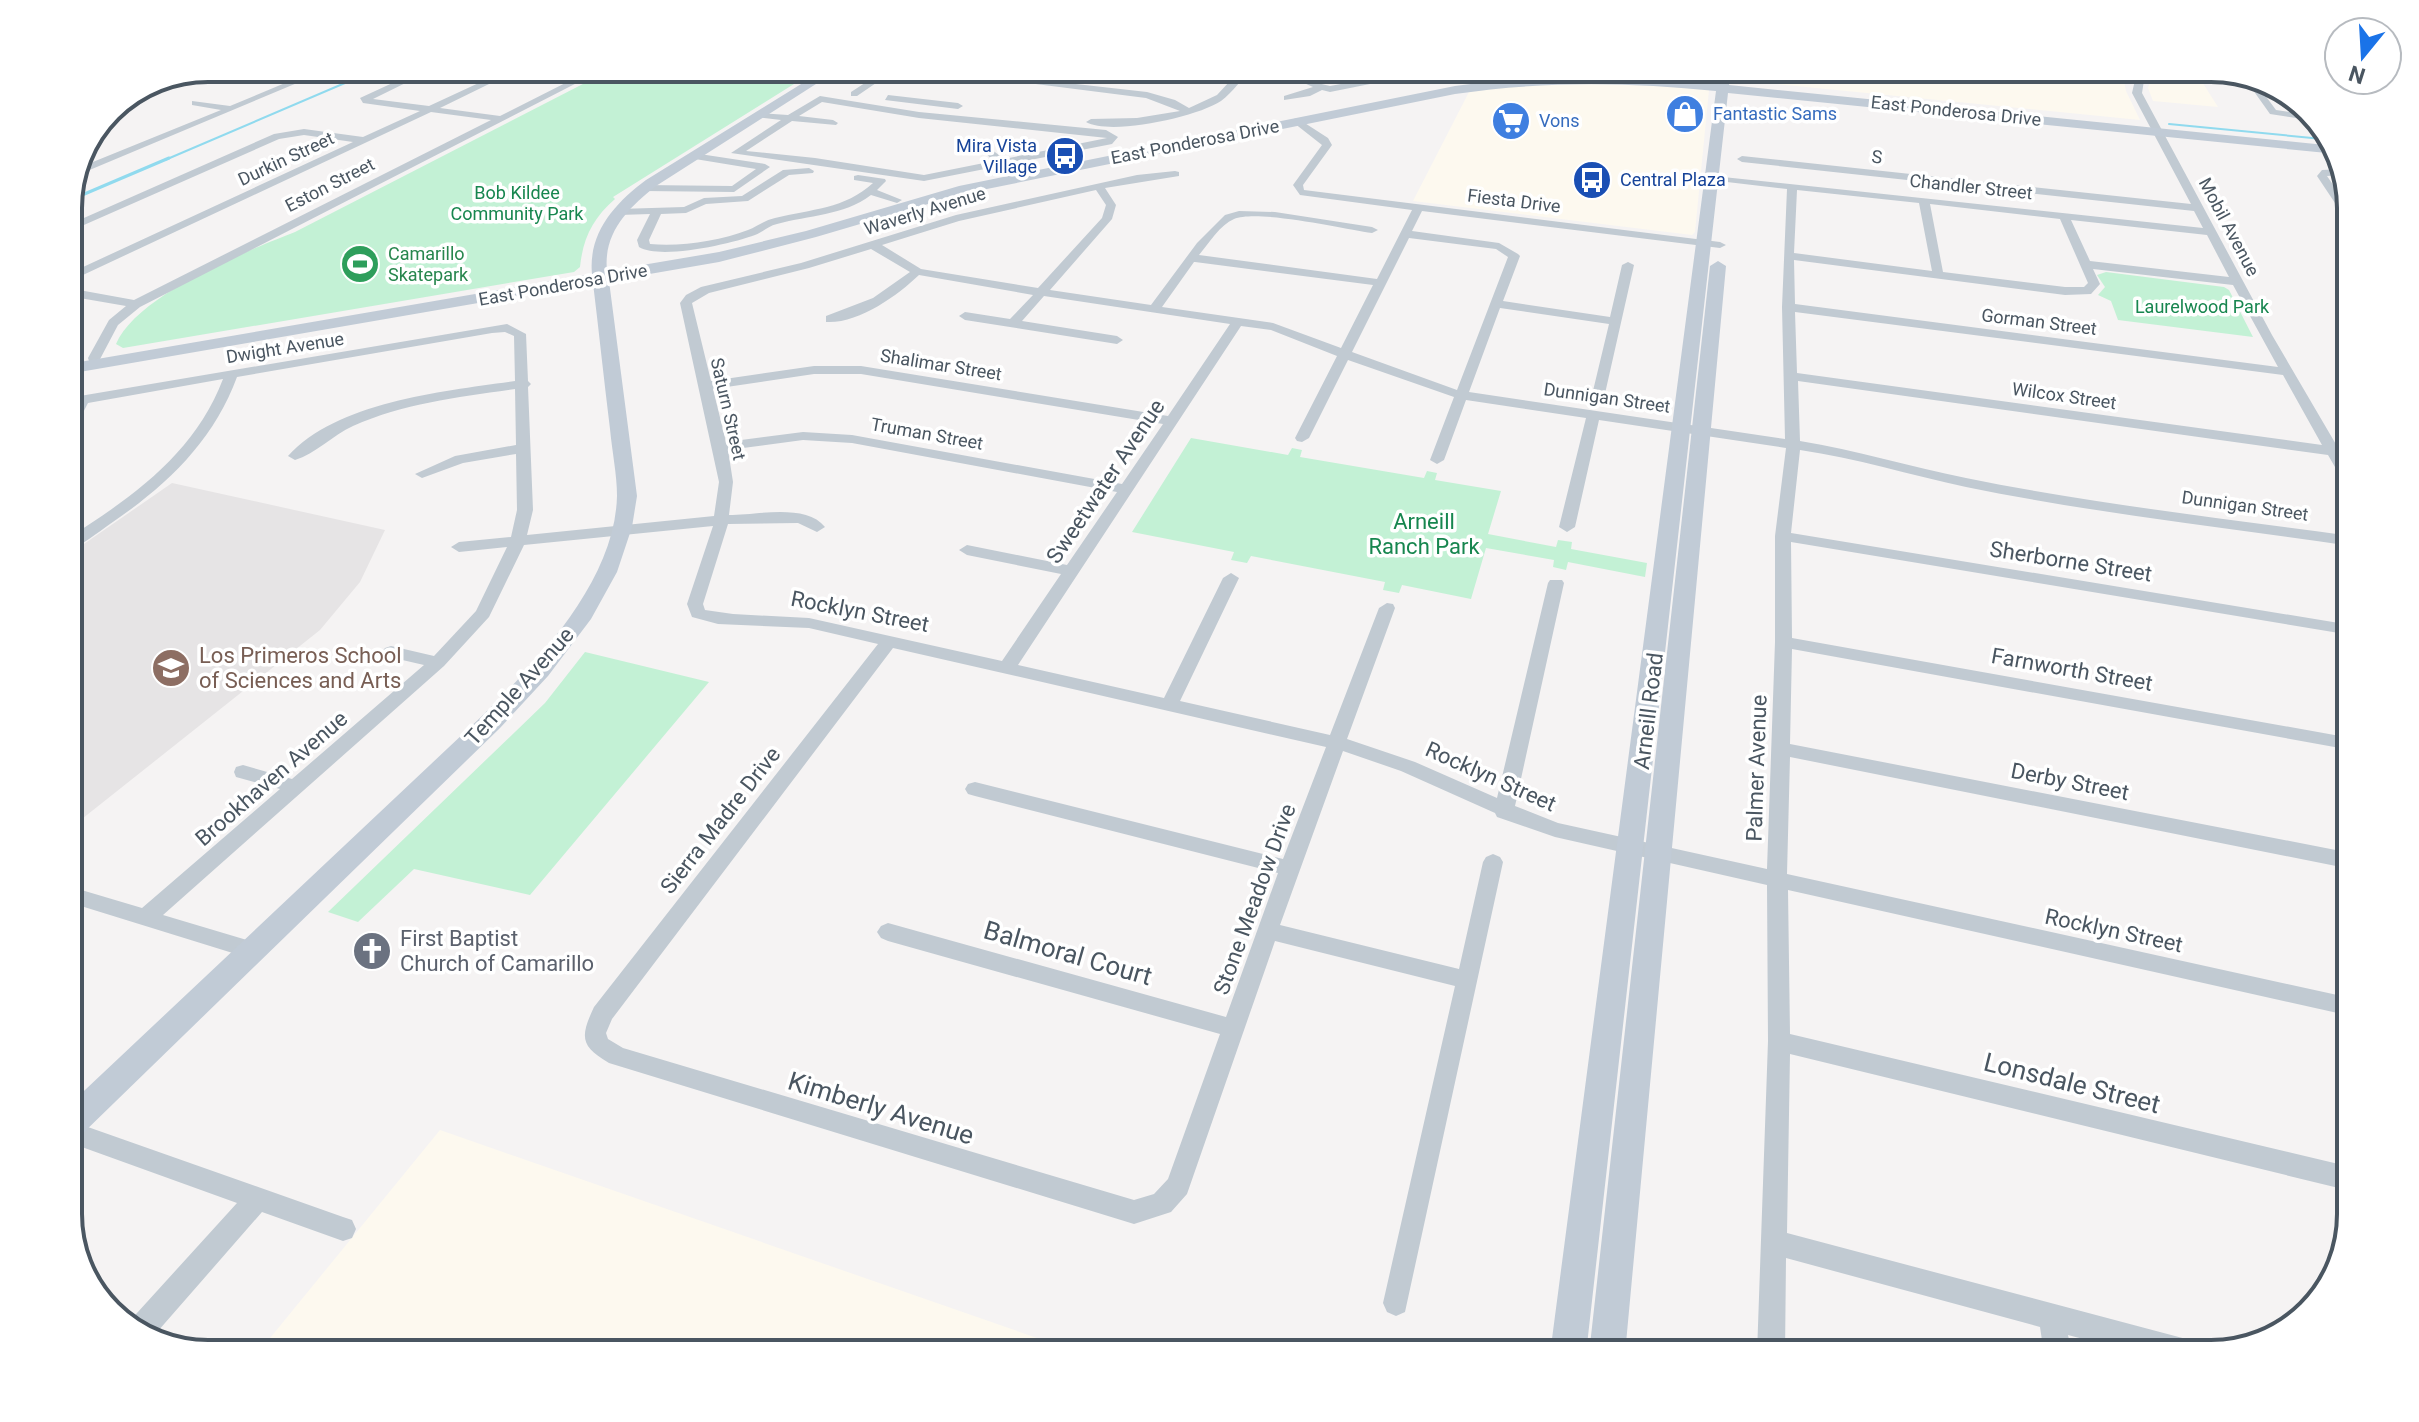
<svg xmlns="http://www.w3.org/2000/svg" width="2419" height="1422" viewBox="0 0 2419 1422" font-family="Roboto,sans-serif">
<rect width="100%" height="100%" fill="#f5f3f3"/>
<path fill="#fdf9ef" d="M1500 68H1715L1713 78 1705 79 1622 72 1512 75Z
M1749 68H2007L2118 79 2124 81 2126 91 2140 120 1746 81Z
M2153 73 2199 77 2218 107 2153 101 2148 88Z
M1545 83H1626L1709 90 1695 232 1692 235 1413 201 1470 90Z
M440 1130 1083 1354H257Z"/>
<path fill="#e6e4e5" d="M707 68H821L802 79Z
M172 483 385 530 360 582 320 630 68 830V555Z"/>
<path fill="#c3f1d5" d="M614 68H707L802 79 613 197 615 199C593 218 583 238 580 267L574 272 123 348 116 344C137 295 246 251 295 232Z
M2106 272 2224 287 2229 290 2253 337 2118 320 2111 301 2098 295 2105 287 2097 275Z
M1191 438 1288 455 1292 448 1302 450 1300 457 1424 478 1427 471 1437 473 1435 480 1501 491 1488 534 1556 547 1558 540 1572 542 1571 549 1647 563 1645 577 1568 562 1566 570 1553 567 1554 560 1486 548 1471 599 1402 585 1399 593 1383 590 1385 582 1251 556 1247 563 1231 560 1234 552 1132 532Z
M585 652 709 682 530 895 414 869 358 922 328 912 545 703Z"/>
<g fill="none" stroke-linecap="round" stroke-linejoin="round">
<path stroke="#90daee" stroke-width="2" d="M2169 124 2333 140
M165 160 380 68"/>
<path stroke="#90daee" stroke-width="3" d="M68 201 169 158"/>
<path fill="#c1cad2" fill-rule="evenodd" d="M234 68H255L143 86 152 80Z
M321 68H333L80 174 83 166 221 110 192 105V101L230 106Z
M425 68H436L373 99 429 106 511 68H522L440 108 500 116 595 68H606L140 307 118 325 99 361H89L88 358 109 320 126 306 68 296V288L134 300 491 120 431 112 68 282V274L353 142 304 135 279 139 68 232V225L274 134 304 129 363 137 420 111 363 103 360 98Z
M888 68H898L857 96H851V92Z
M908 68H935L1147 92 1175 100 1189 108 1217 95 1242 68H1251C1242 79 1233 92 1221 101 1197 117 1111 136 1086 122L1091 119 1137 118 1180 111 1146 98Z
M1316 68H1326L1313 82 1330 86 1379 77 1384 74V68H1392L1393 75 1385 81 1330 92 1322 90 1310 96 1284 100V96L1313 87 1304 83 1309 73Z
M1487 68H1496L1507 79 1500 81Z
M2035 68 2136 75 2138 68H2146L2142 93 2272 335 2351 470V487L2346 486 2328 455 1798 381 1800 441C1856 450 1910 467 1966 478 2093 504 2222 518 2351 536V546C2222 527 2093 513 1966 487 1910 475 1856 458 1800 450L1791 533 2351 625V635L1791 542 1792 638 2351 738V750L1792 649 1790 744 2351 853V869L1790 757 1787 874 2351 998V1016L1788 890 1790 1034 2351 1167V1191L1790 1054 1787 1233 2190 1340 2200 1344 2204 1354H2140L2068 1335 2072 1354H2044L2040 1327 1786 1258 1785 1354H1757L1768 1041 1767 885 1555 837 1497 817 1495 813 1401 771 1343 751 1280 925 1459 969 1483 862 1486 857 1493 854 1500 857 1503 862 1405 1312 1396 1316 1387 1312 1383 1303 1455 986 1275 941 1187 1194 1171 1212 1134 1224 609 1063C580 1046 580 1037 594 1007L878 644 809 628 718 624 692 617 687 604 713 526 524 545 489 617 444 666 163 915 260 944 263 950 260 956 252 959 68 902V886L142 908 280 789 236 777 234 772 236 767 243 765 292 779 424 665 385 656 382 652 385 648 391 646 434 656 476 611 507 547 459 552 451 547 459 542 511 537 517 510 516 454 463 463 422 478 415 474 455 456 516 445 515 389C460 397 404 403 353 426 333 435 315 454 295 460L288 456C338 401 445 391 515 381L514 336 505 332 492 333 237 377C213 442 166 486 110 524 97 533 83 545 68 550V538C133 497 195 453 223 379L88 403 75 428 68 432V414L73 405 68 406V398L507 324 526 334 528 381 531 384 528 387 533 510 527 535 714 516 719 482 680 303 686 295 701 287 801 263 956 215 1137 175 1175 171 1179 172V176L1105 188 1116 205 1112 219 1050 290 1151 305 1197 243 1225 215 1239 211 1275 212 1372 227 1378 230 1372 233C1344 229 1258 209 1234 219 1220 225 1209 243 1199 255L1377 279 1412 210 1300 195 1293 185 1322 145 1294 123V119L1297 118 1328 138 1332 145 1303 185 1304 190 1720 242 1726 245 1720 248 1422 211 1412 231 1499 243 1518 254 1520 256 1503 301 1610 317 1622 265 1628 262 1634 265 1604 398H1594L1592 395 1609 324 1500 308 1469 392 1785 439 1782 307 1787 189 1727 182 1722 179 1723 177 2203 228 2194 211 1742 162 1737 159 1742 156 2191 204 2132 93 2135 80ZM1096 190 1106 205 1102 218 1038 288 921 269 882 245 959 221ZM1797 190 1919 203 1932 271 1794 253ZM1930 204 2060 219 2088 283 2084 287H2065L1943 272ZM2071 220 2207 235 2229 277 2090 261ZM1409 238 1496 249 1508 257 1457 390 1352 352ZM871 249 910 272 873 298 826 316V322C858 324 897 296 919 275L1033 295 1010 319 965 312 959 316 965 320 1117 344 1123 340 1117 336 1022 321 1044 296 1230 324 1168 416 861 366H814L711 381 692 303 709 293 809 268ZM1794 260 2065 295 2091 294 2100 284 2093 269 2233 285 2278 367 1795 304ZM1194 262H1195L1373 285 1341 348 1273 323 1162 307ZM1795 312 2283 375 2322 445 1797 373ZM1241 326 1271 330 1337 356 1295 438 1297 441 1302 442 1309 438 1348 360 1454 397 1430 460 1437 464 1444 460 1466 400 1586 418 1559 527 1567 532 1575 527 1599 420 1786 448 1775 536V642L1767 869 1558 823 1515 806 1564 583 1562 580H1550L1548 583 1497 798 1415 762 1347 739 1395 608 1393 604 1387 603 1379 608 1330 735 1180 701 1239 578 1231 573 1223 578 1164 698 1018 665ZM814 374H861L1163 424 1122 484 852 435 803 432 726 442 713 389ZM803 440 852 443 1117 492 1067 565 967 545 959 550 967 555 1061 574 1002 661 809 618 733 614 705 610 703 604 728 524 798 523 817 532 825 527C806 503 757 515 729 515L733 482 728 450ZM893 648 1326 747 1283 859 975 782 968 784 965 789 968 794 975 796 1278 873 1226 1017 888 923 881 926 877 932 881 938 888 941 1220 1034 1168 1179 1154 1194 1134 1200 623 1048 608 1039 606 1033 612 1019Z
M2243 76 2253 79 2276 110 2310 115 2316 121 2270 114Z
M888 95 958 103 963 106 958 109 885 100Z
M820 96 919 112 1106 130 1118 137 1112 144 1010 164 1018 172 1013 175 1000 166 924 181 731 153 781 120 757 117V113L788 115ZM822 102 919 118 1107 138 1004 159 978 139 975 140V144L994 161 924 175 815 158 746 151 792 121 836 125 838 123 833 120 799 116Z
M693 153 765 164 770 167 734 192 644 191 639 188 644 185 732 186 756 169 689 158 688 156Z
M809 168 814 171 813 173 789 175 748 201 706 204 686 213 661 214 649 240 650 244C680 247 719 241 748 230 758 226 765 220 775 218 811 209 845 209 873 183L854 180V176L858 175 885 179 886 181 877 190 902 200 897 203 871 195C843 216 809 215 777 224 768 226 763 232 755 235 731 244 660 260 639 247L637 240 650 214 619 215 614 212 619 209 684 207 704 198 742 196 783 170Z
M2342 169 2343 175 2327 176 2351 211V222L2347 221 2317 176 2322 170Z
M68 1120 343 1217 352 1220 356 1229 352 1238 343 1241 262 1212 151 1339 138 1335 127 1324 237 1203 68 1142Z"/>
<path fill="#c1cbd6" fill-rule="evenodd" d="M827 68H841L656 186C628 208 603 233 607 271L719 252 806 231 959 186 1455 86C1543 74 1629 75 1717 84L1719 68H1731L1729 85 2335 146 2337 154 1728 93 1586 1354H1550L1716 91C1628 82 1543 81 1455 94L962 194 816 237 719 262 609 281 637 496 632 527 617 572 591 619 548 676 500 728 79 1137 68 1141V1106L482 716C538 661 615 581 617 496 617 475 612 451 610 429 604 381 599 332 593 283L68 374V364L592 274C588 233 615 203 646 180Z
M1718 261 1726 266 1625 1354H1589L1710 266Z"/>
</g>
<defs>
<g id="shop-disc" transform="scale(2)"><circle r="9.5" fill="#3f7fe0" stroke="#fff"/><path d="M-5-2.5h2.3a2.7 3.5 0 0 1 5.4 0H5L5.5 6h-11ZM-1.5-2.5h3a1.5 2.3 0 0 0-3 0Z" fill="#fff"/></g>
<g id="supermarket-disc" transform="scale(2)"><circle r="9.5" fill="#3f7fe0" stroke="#fff"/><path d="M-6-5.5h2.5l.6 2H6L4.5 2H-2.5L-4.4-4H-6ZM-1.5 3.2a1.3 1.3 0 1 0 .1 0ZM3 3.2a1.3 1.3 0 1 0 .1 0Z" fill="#fff"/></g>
<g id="bus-disc" transform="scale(2)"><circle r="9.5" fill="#1a4fb4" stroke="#fff"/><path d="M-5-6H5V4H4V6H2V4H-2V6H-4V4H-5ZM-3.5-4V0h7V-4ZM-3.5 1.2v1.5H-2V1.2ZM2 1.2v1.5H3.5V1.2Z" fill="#fff"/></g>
<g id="stadium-disc" transform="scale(2)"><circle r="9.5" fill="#2e9e5b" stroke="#fff"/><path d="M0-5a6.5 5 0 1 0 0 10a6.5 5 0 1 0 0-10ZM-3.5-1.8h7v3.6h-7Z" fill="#fff"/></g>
<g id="school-disc" transform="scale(2)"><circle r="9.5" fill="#8d6e63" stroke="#fff"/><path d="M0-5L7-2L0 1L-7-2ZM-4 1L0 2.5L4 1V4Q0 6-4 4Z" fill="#fff"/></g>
<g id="church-disc" transform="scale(2)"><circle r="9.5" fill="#6b7280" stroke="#fff"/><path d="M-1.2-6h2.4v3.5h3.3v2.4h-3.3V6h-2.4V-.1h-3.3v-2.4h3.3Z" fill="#fff"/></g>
</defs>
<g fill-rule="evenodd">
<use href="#shop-disc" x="1685" y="114"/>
<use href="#supermarket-disc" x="1511" y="121"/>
<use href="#bus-disc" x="1065" y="156"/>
<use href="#bus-disc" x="1592" y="180"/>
<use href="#stadium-disc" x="360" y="264"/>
<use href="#school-disc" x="171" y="668"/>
<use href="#church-disc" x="372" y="951"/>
</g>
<g text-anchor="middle" stroke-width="7" stroke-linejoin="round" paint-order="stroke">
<g font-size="18" fill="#4a5661" stroke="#fff">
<text transform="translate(1956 111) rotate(6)" y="6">East Ponderosa Drive</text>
<text transform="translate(1195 142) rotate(-11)" y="6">East Ponderosa Drive</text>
<text transform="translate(1877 157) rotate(6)" y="6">S</text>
<text transform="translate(286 159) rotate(-25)" y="6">Durkin Street</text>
<text transform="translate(330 185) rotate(-27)" y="6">Eston Street</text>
<text transform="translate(1971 187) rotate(6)" y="6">Chandler Street</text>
<text transform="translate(1514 201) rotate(7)" y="6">Fiesta Drive</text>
<text transform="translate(925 211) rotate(-17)" y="6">Waverly Avenue</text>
<text transform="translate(2229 227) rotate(62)" y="6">Mobil Avenue</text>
<text transform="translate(563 285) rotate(-10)" y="6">East Ponderosa Drive</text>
<text transform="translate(2039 322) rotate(7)" y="6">Gorman Street</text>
<text transform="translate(285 348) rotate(-9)" y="6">Dwight Avenue</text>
<text transform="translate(941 365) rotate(9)" y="6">Shalimar Street</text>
<text transform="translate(2064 396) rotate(8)" y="6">Wilcox Street</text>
<text transform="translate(1607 398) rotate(8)" y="6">Dunnigan Street</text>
<text transform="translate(728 409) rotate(77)" y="6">Saturn Street</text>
<text transform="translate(927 434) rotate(10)" y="6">Truman Street</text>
<text transform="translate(2245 506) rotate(8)" y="6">Dunnigan Street</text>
</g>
<g font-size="18" fill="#366cbe" stroke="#fff" text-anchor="start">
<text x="1713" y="120">Fantastic Sams</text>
<text x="1539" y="127">Vons</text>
</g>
<g font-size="18" fill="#164399" stroke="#fff" text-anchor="end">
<text x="1037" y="152">Mira Vista<tspan x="1037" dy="21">Village</tspan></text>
<text x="1620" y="186" text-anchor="start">Central Plaza</text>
</g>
<g font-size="18" fill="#17864f" stroke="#fff">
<text x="517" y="199">Bob Kildee<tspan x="517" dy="21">Community Park</tspan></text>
<text x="2202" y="313">Laurelwood Park</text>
</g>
<g font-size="18" fill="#27864d" stroke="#fff" text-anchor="start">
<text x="388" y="260">Camarillo<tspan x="388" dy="21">Skatepark</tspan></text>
</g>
<g font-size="22" fill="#4a5661" stroke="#fff">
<text transform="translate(1105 481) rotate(-56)" y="8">Sweetwater Avenue</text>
<text transform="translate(2071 561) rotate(9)" y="8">Sherborne Street</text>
<text transform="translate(860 611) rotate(11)" y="8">Rocklyn Street</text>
<text transform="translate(2072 669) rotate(10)" y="8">Farnworth Street</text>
<text transform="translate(519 686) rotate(-48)" y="8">Temple Avenue</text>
<text transform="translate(1648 711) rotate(-83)" y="8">Arneill Road</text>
<text transform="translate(1756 768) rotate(-88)" y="8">Palmer Avenue</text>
<text transform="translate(1491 776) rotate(24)" y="8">Rocklyn Street</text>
<text transform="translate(271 778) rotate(-41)" y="8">Brookhaven Avenue</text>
<text transform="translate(2070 781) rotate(11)" y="8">Derby Street</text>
<text transform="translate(720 820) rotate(-52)" y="8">Sierra Madre Drive</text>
<text transform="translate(1254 899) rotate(-70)" y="8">Stone Meadow Drive</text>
<text transform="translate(2114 930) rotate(12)" y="8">Rocklyn Street</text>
</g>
<g font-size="22" fill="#17864f" stroke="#fff">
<text x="1424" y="529">Arneill<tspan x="1424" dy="25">Ranch Park</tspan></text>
</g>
<g font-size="22" fill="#785e54" stroke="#fff" text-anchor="start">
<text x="199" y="663">Los Primeros School<tspan x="199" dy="25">of Sciences and Arts</tspan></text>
</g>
<g font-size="22" fill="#5b616d" stroke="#fff" text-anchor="start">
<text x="400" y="946">First Baptist<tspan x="400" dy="25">Church of Camarillo</tspan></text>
</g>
<g font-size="26" fill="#4a5661" stroke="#fff">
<text transform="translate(1068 953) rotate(16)" y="9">Balmoral Court</text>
<text transform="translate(2072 1083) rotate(14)" y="9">Lonsdale Street</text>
<text transform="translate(881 1108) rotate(17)" y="9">Kimberly Avenue</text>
</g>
</g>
<path d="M0 0H2419V1422H0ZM208 82H2211A126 126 0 0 1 2337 208V1214A126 126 0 0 1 2211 1340H208A126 126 0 0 1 82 1214V208A126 126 0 0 1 208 82Z" fill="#fff" fill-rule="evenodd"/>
<path fill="none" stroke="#4a5661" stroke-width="4" d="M208 82H2211A126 126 0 0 1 2337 208V1214A126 126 0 0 1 2211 1340H208A126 126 0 0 1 82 1214V208A126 126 0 0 1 208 82Z"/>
<g transform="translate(2363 56) rotate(198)"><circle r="38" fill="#ffffff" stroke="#b7bbc0" stroke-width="2"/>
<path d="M0-6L14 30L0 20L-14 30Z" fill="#1a73e8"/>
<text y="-12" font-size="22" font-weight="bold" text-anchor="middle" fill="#4a5661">N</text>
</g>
</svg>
